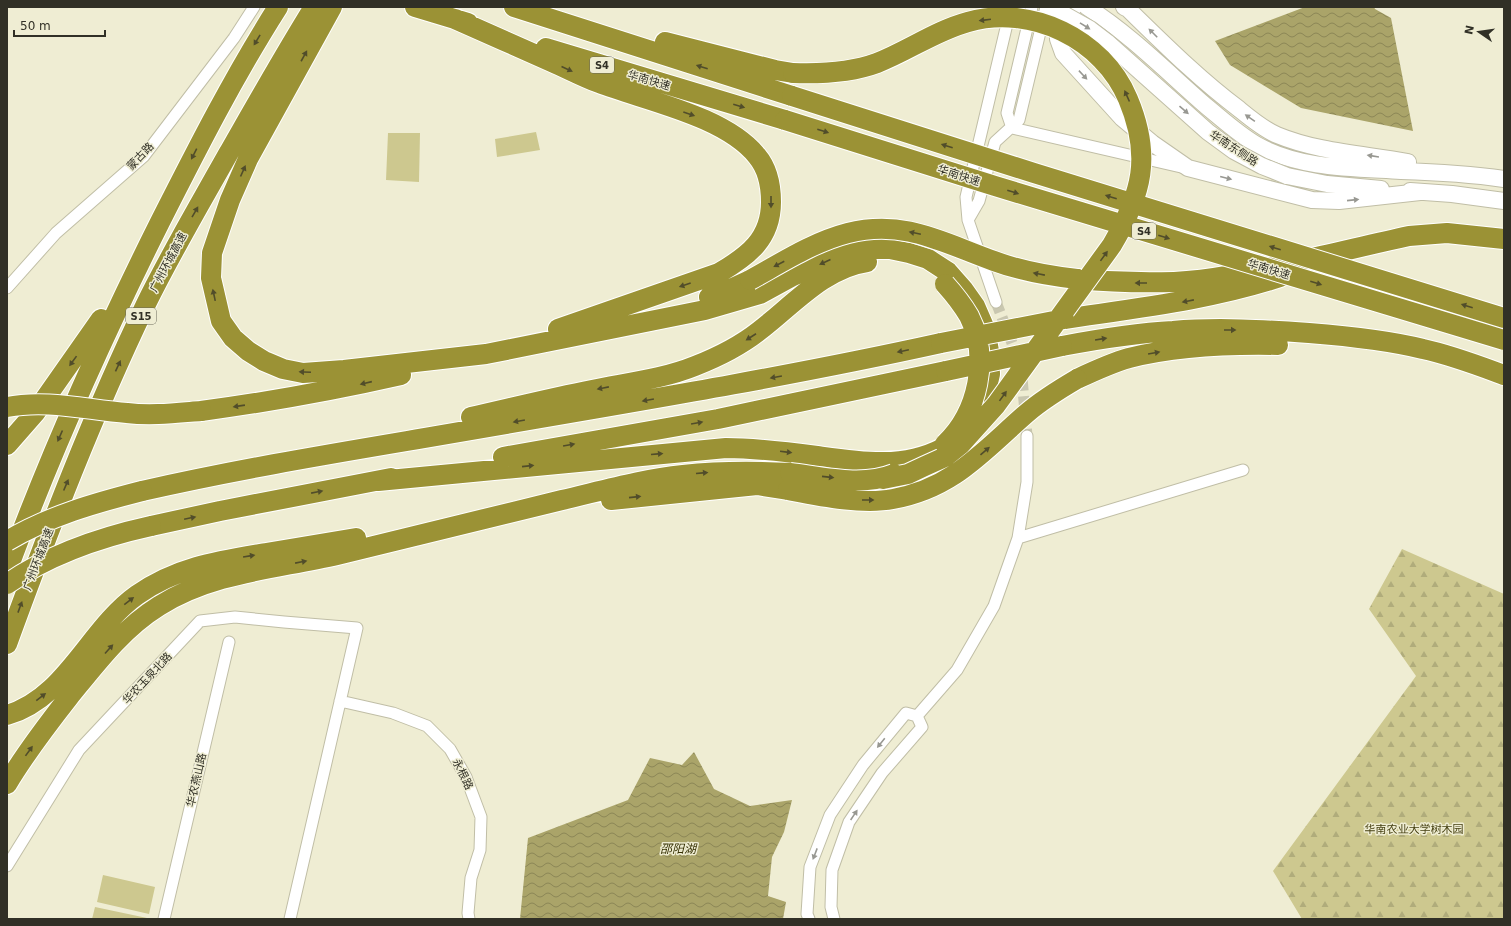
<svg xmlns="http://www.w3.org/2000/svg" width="1511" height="926" viewBox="0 0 1511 926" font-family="'DejaVu Sans','Noto Sans SC',sans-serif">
<defs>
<pattern id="forest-firs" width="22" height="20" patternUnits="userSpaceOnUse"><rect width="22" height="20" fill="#cdc88f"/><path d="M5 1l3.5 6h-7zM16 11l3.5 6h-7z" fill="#b0ac7b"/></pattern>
<pattern id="water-waves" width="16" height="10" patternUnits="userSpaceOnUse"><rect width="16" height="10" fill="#aaa469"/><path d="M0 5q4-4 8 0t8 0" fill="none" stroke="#8b8656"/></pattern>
</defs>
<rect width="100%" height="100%" fill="#efedd3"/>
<path fill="#cdc88f" d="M536 132 540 150 497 157 495 139Z
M388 133H420L419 182 386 180Z
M103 875 155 887 149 914 97 902Z
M95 907 147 918 146 919H92Z"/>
<path fill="url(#forest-firs)" d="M1402 549 1504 594V919H1302L1273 871 1416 676 1369 609Z"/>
<path fill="url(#water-waves)" d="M1305 7H1374L1375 9 1391 18 1413 131 1301 108 1230 65 1215 41Z
M694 752 714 789 750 806 792 800 784 832 772 857 768 896 786 902 783 919H520L528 838 628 800 650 758 682 765Z"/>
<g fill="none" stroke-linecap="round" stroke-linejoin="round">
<path stroke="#c9c7b0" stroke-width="11" stroke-dasharray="11 5.5" stroke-linecap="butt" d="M996 302 1021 366 1027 436"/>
<g stroke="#c0bea6" stroke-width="13">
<path id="street" d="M1012 128 1181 167
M1012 128 1007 113 1032 7
M968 220 979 201 995 142 1019 120 1046 7
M7 288 56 233 144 156 234 38 254 7
M996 302 968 220 966 197 1011 7
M1018 538 1243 470
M340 701 393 713 427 726 450 749 466 777 481 817 480 850 471 878 468 913 469 919
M917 716 957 670 994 606 1018 538 1027 482V436
M7 866 79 750 200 621 235 617 284 622 357 628 290 919
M164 919 229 642
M809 919 807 914 810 867 830 815 863 765 906 713 917 716
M834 919 831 907 832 870 849 822 882 773 922 727 917 716"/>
</g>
<g stroke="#c0bea6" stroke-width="18">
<path id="secondary" d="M1074 7 1062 23 1058 39 1063 53 1122 118 1152 143 1188 168 1312 200 1339 201 1420 192
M1087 7C1131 35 1167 72 1206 106 1222 119 1238 134 1257 145 1300 169 1353 168 1401 171 1436 172 1470 174 1504 179
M1124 7 1128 9C1164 44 1199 79 1239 109 1250 118 1263 129 1277 135 1318 152 1364 154 1408 162
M1287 176 1327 184 1381 189
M1410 191 1452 194 1504 201"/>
</g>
<g stroke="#fff" stroke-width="22">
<path id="highway" d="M332 7 248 159 230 200 212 253 211 278 221 321 233 338 248 351 264 361 283 369 303 373 344 370 486 354 705 310 760 294 791 277 835 257 853 252 871 249H890L909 253 928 259 948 272 963 289 975 306 985 329 989 351 990 374 985 396 974 418 969 424
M415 7 468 23
M514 7 792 96
M455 19C487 33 520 48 552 62 568 69 583 77 599 83 646 101 725 116 757 156 768 169 771 185 771 202 771 239 748 256 719 273L558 329
M665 42 775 70 793 73
M546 48 785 120
M1077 279C1109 282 1141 283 1174 282 1216 280 1258 270 1299 261 1336 253 1372 244 1409 236L1447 233 1504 239
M709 297 724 292 750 280
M1064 319C1137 308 1210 300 1280 277
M1062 346C1099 339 1136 333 1173 331 1218 327 1265 330 1309 333 1347 336 1387 340 1423 349 1451 355 1477 365 1504 375
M1077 379C1094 371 1111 363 1129 358 1177 346 1229 344 1278 345
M201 411C268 402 335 390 401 375
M471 417C511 408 551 398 592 390 626 383 663 379 695 366 718 357 740 346 759 331 792 306 824 268 867 262
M7 445 35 413 101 319
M503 457 718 419 946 371
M378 481 726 448C757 448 787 452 817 456 860 462 903 469 943 448
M142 491C230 471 318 456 407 441 585 410 764 382 941 343
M611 500 757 485 788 490
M151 526 220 511 391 478
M7 571C51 452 103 336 160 222 197 149 234 76 278 7
M7 644C49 529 93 414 146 304 171 253 200 204 228 154 256 105 284 55 314 7
M7 715C66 698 89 629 137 595 177 567 218 561 266 553 296 548 326 543 356 538
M7 784C25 754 47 725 69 697 96 664 122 629 159 606 213 572 277 569 337 555 412 536 487 518 562 500 601 491 643 479 683 475 719 471 754 471 790 473"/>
</g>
<use href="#street" stroke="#fff" stroke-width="11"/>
<use href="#secondary" stroke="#fff" stroke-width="16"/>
<use href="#highway" stroke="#9b9235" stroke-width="20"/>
<g stroke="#c0bea6" stroke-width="18" stroke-linecap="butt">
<path id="secondary-bridge" d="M1051 7 1090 29 1107 42 1208 132 1234 151 1262 166 1287 176"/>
</g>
<g stroke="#fff" stroke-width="22" stroke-linecap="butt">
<path id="highway-bridge" d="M793 73C821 74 850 73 877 63 908 51 935 31 968 22 1031 4 1103 39 1128 99 1152 156 1142 194 1112 245L996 405 960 445 945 457 925 466 908 474 883 479
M792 96 1034 173 1504 318
M785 120 995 186 1504 340
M750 280C781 263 813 242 848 233 905 219 943 243 994 261 1021 271 1049 276 1077 279
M941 343 1064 319
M946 371 1062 346
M7 407C47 399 87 410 127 413 151 416 176 413 201 411
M945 444C978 413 990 357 969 316 962 304 954 294 945 284
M790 473C823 477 862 487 894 474
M788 490C819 496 862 505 893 499 954 488 983 451 1027 413 1042 400 1060 389 1077 379
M7 541C49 516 95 503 142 491
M7 584C50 554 101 537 151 526"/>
</g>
<use href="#secondary-bridge" stroke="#fff" stroke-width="16"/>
<use href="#highway-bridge" stroke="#9b9235" stroke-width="20"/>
</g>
<defs><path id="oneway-solid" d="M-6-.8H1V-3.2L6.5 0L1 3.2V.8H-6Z"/></defs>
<g fill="#514d2a">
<use href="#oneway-solid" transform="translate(985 20) rotate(173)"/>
<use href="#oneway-solid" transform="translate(257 40) rotate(121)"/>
<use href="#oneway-solid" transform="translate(304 56) rotate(-61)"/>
<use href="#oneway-solid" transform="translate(702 67) rotate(-162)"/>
<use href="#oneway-solid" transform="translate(567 69) rotate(24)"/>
<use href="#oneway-solid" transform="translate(1127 96) rotate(-114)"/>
<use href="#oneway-solid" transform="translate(739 106) rotate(16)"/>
<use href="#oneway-solid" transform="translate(689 114) rotate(19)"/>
<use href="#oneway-solid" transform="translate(823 131) rotate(18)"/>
<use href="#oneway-solid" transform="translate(947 146) rotate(-162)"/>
<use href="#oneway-solid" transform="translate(194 154) rotate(117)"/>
<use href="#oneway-solid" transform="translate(243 171) rotate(-66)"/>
<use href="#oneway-solid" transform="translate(1013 192) rotate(17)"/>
<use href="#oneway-solid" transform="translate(1111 197) rotate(-163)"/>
<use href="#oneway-solid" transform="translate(771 202) rotate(90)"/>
<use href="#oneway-solid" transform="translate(195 212) rotate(-60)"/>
<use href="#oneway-solid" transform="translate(915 233) rotate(-168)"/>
<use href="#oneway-solid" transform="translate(1164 237) rotate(17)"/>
<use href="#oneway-solid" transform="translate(1275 248) rotate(-163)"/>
<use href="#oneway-solid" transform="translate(1104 256) rotate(-54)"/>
<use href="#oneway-solid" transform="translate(825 262) rotate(156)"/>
<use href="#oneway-solid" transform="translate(779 264) rotate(152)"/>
<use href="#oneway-solid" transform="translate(1039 274) rotate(-169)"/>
<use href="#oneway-solid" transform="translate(1141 283) rotate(180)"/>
<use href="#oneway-solid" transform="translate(1316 283) rotate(17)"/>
<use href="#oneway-solid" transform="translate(685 285) rotate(161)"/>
<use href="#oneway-solid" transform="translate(214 295) rotate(-102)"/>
<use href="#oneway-solid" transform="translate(1188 301) rotate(169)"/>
<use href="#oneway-solid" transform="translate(1467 306) rotate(-163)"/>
<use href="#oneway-solid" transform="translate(1230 330)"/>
<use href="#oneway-solid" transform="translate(751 337) rotate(147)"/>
<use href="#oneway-solid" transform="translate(1101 339) rotate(-9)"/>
<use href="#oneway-solid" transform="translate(903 351) rotate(168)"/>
<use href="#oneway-solid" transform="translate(1154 353) rotate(-10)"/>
<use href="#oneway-solid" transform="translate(73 361) rotate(126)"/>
<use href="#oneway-solid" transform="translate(118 366) rotate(-65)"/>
<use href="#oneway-solid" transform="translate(305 372) rotate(-177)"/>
<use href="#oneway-solid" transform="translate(776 377) rotate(170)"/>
<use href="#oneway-solid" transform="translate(366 383) rotate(167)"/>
<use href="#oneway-solid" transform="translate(603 388) rotate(169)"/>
<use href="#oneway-solid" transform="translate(1003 396) rotate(-54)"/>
<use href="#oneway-solid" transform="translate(648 400) rotate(170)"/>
<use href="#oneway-solid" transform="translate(239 406) rotate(172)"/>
<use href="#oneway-solid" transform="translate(519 421) rotate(170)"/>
<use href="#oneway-solid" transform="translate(697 423) rotate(-10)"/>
<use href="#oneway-solid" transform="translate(60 436) rotate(114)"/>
<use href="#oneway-solid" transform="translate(569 445) rotate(-10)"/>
<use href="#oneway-solid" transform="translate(985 451) rotate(-41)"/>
<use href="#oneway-solid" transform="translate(786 452) rotate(7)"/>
<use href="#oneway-solid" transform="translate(657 454) rotate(-5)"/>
<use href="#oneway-solid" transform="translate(528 466) rotate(-6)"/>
<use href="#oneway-solid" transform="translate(702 473) rotate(-5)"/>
<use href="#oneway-solid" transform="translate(828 477) rotate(6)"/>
<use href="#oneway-solid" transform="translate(66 485) rotate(-67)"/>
<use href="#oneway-solid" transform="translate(317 492) rotate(-11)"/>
<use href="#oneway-solid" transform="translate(635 497) rotate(-6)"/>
<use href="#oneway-solid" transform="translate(868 500)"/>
<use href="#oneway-solid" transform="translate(190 518) rotate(-12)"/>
<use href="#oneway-solid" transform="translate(249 556) rotate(-9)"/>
<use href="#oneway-solid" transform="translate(301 562) rotate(-11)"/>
<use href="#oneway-solid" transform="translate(129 601) rotate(-38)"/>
<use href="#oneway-solid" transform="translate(20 607) rotate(-70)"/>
<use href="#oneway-solid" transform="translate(109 649) rotate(-48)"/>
<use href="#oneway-solid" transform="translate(41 697) rotate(-38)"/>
<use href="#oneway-solid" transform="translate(29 751) rotate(-54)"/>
</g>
<g fill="#989892">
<use href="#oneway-solid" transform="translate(1085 26) rotate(32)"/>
<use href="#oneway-solid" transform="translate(1153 33) rotate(-135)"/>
<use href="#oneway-solid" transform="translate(1083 75) rotate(47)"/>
<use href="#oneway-solid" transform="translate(1184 110) rotate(41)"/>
<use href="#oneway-solid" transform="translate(1250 118) rotate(-145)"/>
<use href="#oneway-solid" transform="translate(1373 156) rotate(-171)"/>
<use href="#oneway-solid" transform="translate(1226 178) rotate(14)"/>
<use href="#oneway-solid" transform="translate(1353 200) rotate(-6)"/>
<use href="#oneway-solid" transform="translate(881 743) rotate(129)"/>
<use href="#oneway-solid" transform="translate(854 815) rotate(-56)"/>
<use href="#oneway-solid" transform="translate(815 854) rotate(111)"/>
</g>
<g text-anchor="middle" stroke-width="3" stroke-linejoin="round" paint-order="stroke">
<g fill="#efedd3" stroke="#6a695a" stroke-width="1">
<rect x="590" y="57" width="24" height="16" rx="3"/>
<rect x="1132" y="223" width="24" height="16" rx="3"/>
<rect x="126" y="308" width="30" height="16" rx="3"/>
</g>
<g font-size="10" font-weight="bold" fill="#313026">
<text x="602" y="69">S4</text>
<text x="1144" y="235">S4</text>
<text x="141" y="320">S15</text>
</g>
<g font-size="11" fill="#313026" stroke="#efedd3">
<text transform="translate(649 80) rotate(16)" y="4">华南快速</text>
<text transform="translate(1234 148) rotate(33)" y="4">华南东侧路</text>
<text transform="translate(140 156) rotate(-46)" y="4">蒙古路</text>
<text transform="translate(959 175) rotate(18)" y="4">华南快速</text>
<text transform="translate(168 262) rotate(-62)" y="4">广州环城高速</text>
<text transform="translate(1269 269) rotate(17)" y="4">华南快速</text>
<text transform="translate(38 559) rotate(-69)" y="4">广州环城高速</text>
<text transform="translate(147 678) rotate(-47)" y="4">华农玉泉北路</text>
<text transform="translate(463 774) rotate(64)" y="4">永根路</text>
<text transform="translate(196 780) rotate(-77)" y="4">华农燕山路</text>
</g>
<g font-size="11" fill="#443f10" stroke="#efedd3">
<text x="1414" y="833">华南农业大学树木园</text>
</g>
<g font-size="12" font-style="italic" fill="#342f00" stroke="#efedd3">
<text x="678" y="853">邵阳湖</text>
</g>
</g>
<rect width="1511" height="926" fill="none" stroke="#313026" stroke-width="16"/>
<g transform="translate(1479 32) rotate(283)" stroke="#efedd3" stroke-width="3" paint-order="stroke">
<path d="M0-3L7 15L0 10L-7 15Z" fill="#313026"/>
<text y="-6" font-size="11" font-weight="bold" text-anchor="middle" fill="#313026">N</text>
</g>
<path d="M14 30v6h91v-6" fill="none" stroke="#313026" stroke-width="2"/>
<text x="20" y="30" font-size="12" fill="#313026" stroke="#efedd3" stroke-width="3" paint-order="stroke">50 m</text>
</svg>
